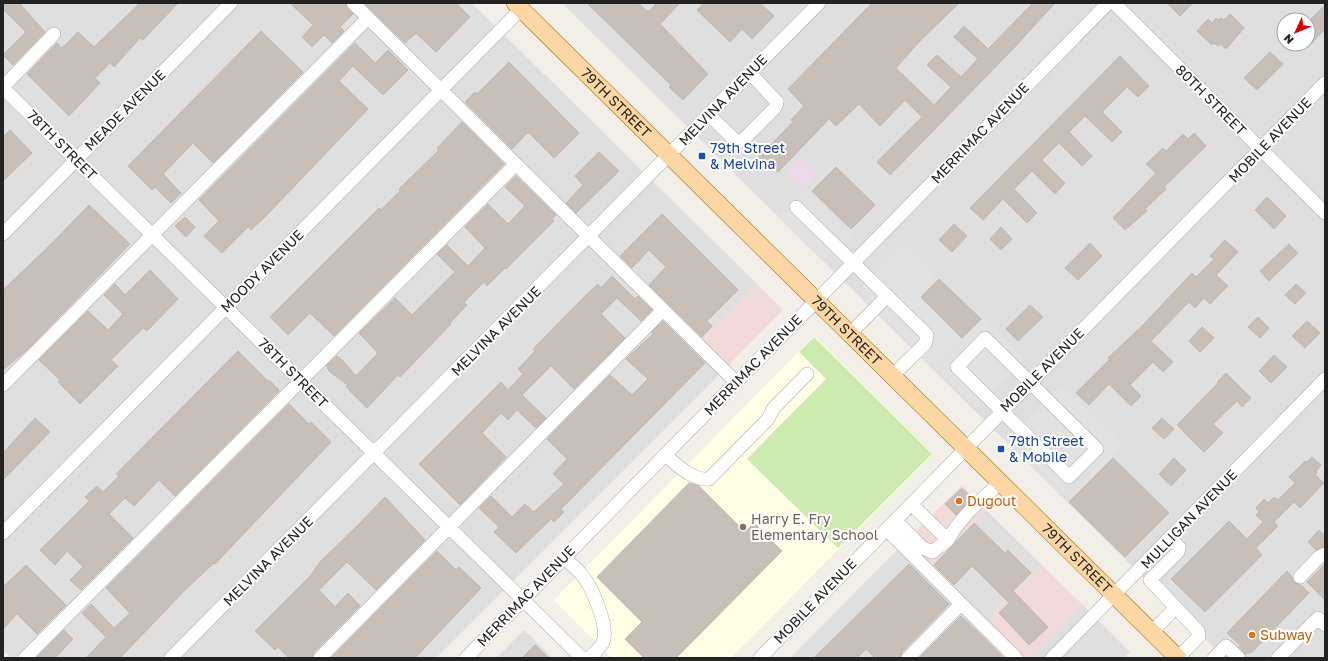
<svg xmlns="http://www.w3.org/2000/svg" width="1328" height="661" viewBox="0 0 1328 661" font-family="'Golos Text',sans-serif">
<rect width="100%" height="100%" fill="#f2efe9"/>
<path fill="#e0dfdf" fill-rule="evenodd" d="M3 3H472L757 284 698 344 724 370 436 658H11L3 650Z
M562 3H1325V658H1225ZM1284 20H1308V44H1284Z
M986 510 1042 565 982 625 1016 658H790L902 545 927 570Z
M1083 605 1130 652 1125 658H1031Z
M524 630 553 658H496Z"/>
<path fill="#f2dad9" d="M757 284 783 310 724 370 698 344Z
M962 485 986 510 927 570 902 545Z
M1042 565 1083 605 1031 658H1016L982 625Z"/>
<path fill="#ebdbe8" d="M801 156 819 174 802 191 785 173Z"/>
<path fill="#ffffe5" d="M814 336 933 454 731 658H612L554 600Z"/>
<path fill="#cdebb0" d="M814 337 932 454 838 548 747 459 826 379 799 352Z"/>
<path fill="#e2e2e2" d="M807 189 854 236 834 256 830 252 824 259 779 216Z
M904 244 938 279 919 299 961 340 933 367 867 302 869 297 862 287Z
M985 318 1025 358 975 409 935 369Z
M1061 385 1123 446 1092 477 1085 470 1061 496 1006 440Z"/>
<path fill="#c7bfb8" stroke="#c4b6ab" d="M3 3H19L45 32 13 65 3 55 26 32 3 9Z
M140 3H178L143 40 140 38 114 67 110 63 95 78 100 83 69 116 27 74 57 43 62 48 78 32 94 47Z
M290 3H345L347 8 353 14 340 27 344 31 332 43 324 35 312 47 302 37 313 25Z
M364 3H456L470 17 436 52 416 33 405 43Z
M587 3H638L648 12 657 3H680L660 24 708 74 683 100 669 87 671 85Z
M704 3H760L774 16 752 39 742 29 730 42 697 10Z
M872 3H959L919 42 896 68 934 105 951 87 927 65 937 55 961 77 978 59 954 37 964 26 988 49 1033 3H1055L1012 50 890 175 877 162 922 117 905 100 880 126 859 104 836 126 829 119 778 172 769 164 765 169 756 160 793 122 791 120 804 106 788 89Z
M1167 3H1193L1180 16Z
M1325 5V29L1308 47V22Z
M1230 14 1244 28 1226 49 1220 44 1218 46 1214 43 1212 45 1197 31 1208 19 1212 23 1216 18 1218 20 1221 18 1224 20Z
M261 31 303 72 213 163 193 143 163 174 181 193 171 203 155 187 152 190 128 166Z
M355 43 375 63 388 50 408 70 383 95 353 66 339 81 368 109 265 217 251 230 248 227 222 253 204 236 219 221 199 200Z
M1270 52 1283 64 1257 90 1244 78Z
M1120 56 1149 86 1138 97 1127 87 1102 112 1122 132 1112 142 1085 116 1069 132 1092 156 1082 166 1059 143 1042 160 1065 183 1055 194 1032 171 1014 189 1037 213 1027 223 1003 199 983 220 970 208Z
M509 62 579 133 554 158 528 132 512 149 465 102 475 92 477 94Z
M462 122 504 164 334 336 310 313 288 335 270 317 379 208 381 210 400 191 399 189 439 150 437 148Z
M10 130 32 153 3 181V137Z
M1194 133 1206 146 1164 187 1166 189 1145 209 1147 211 1125 230 1113 218 1156 173 1146 164 1163 148 1166 151 1183 134 1188 139Z
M599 152 619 171 576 213 566 203 583 185 575 176Z
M836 167 875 205 851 229 812 191Z
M516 176 556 215 552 219 554 221 506 269 505 268 487 286 484 282 464 302 467 305 450 323 451 324 400 377 398 375 367 408 346 387 348 385 330 372 326 366 337 356 342 360 356 376 377 354V352L359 333 395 298 412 315 455 272 437 254 447 245 468 266 485 248 465 227 488 204 508 224 525 206 505 187Z
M1267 197 1286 216 1274 229 1255 210Z
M89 205 130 244 28 349 3 370V290L49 246Z
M662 214 738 290 707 321 712 326 702 337 649 285 666 267 649 250 632 268 620 256Z
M185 217 195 227 186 237 175 226Z
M954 224 967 236 952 252 939 240Z
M1001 227 1012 239 1001 250 990 239Z
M1225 240 1238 252 1216 275 1228 286 1210 304 1204 298 1195 308 1189 302 1151 341 1173 362 1163 372 1153 362 1130 385 1141 396 1131 406 1109 384 1089 405 1076 393 1110 359 1108 358 1142 326 1192 273 1196 277 1214 259 1210 256Z
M1090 243 1102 256 1078 280 1065 268Z
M1289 244 1298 253 1269 281 1260 271Z
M150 270 178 299 147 331 143 328 111 360 118 366 80 404 58 382 60 380 39 360 88 311 108 330 123 314 104 295 115 284 125 295Z
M612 276 635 299 638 296 652 310 641 321 617 298 601 314 625 338 574 389 551 366 522 395 546 418 536 428 517 410 508 420 501 413 482 433 506 457 460 505 419 464 501 382 508 390 523 374 518 369 535 351 533 349 584 297 598 284 601 288Z
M939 279 981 319 962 338 921 297Z
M1296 284 1306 293 1295 304 1285 295Z
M1030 305 1043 317 1018 341 1006 329Z
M1258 317 1269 328 1260 338 1248 327Z
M663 321 705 363 561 509 564 512 554 522 551 519 516 553 494 532 499 527 479 508 491 496 512 517 525 504 534 512 564 484 553 474 567 459 547 439 610 375 632 395 648 379 626 359 653 334 652 332Z
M1307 321 1320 333 1305 348 1292 336Z
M1202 327 1214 338 1200 352 1189 341Z
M238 351 268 381 269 380 279 390 278 392 175 496 159 480 134 506 125 498 109 514 133 538 81 590 70 580 83 567 67 551 55 565 40 550 89 501 85 497 97 486 103 492 119 476 116 474Z
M1274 355 1287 367 1271 383 1259 371Z
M1226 373 1251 398 1242 407 1237 401 1213 424 1223 433 1204 452 1177 425 1218 383 1217 382Z
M289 404 309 424 311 422 331 442 215 564 214 563 186 589 120 658H86L106 637 82 613 91 604 114 628 130 613 106 588Z
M35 418 50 432 3 480V453Z
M1162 418 1174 429 1164 439 1152 428Z
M1312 457 1321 465 1316 471 1317 473 1315 475 1324 483 1300 508 1294 502 1274 522 1278 526 1256 548 1262 555 1205 612 1171 579 1229 521 1247 539 1263 522 1256 515 1259 512 1256 508 1264 499 1268 503 1274 497 1278 500 1295 483 1289 477 1305 461 1307 462Z
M1113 458 1169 513 1125 557 1069 502Z
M1174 458 1186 470 1171 486 1159 474Z
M689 483 699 486 745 532 754 523 782 551 676 658H644L625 639 642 622 597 577Z
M962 488 972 498 956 515 945 504Z
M385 497 425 540 376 590 347 562 319 590 335 607 348 593 360 606 314 652 312 658H289L278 647 275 650 255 631 311 575 319 563 359 524Z
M974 523 1005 553 1008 550 1031 573 1013 591 1048 627 1029 645 999 613 1009 603 972 566 954 585 934 565Z
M1319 530 1325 536V546L1316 550 1308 542Z
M437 551 456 570 459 567 481 588 415 658H331Z
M909 564 949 604 902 652 900 658H875L866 649 857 658H814Z
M1325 564V600L1307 582Z
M26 565 66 605 37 634 17 614 3 629V587Z
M1287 571 1292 577 1294 582 1301 585 1309 593 1252 652 1245 654 1239 647 1241 646 1227 633Z
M961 616 985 639 1004 658H919Z
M64 630 73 639 55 658H36Z
M535 645 549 658H522Z"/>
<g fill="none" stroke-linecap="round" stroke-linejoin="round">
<g stroke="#a9a9a9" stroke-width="14">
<path id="minor" d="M353 3 736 382
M1114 3 1325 213
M3 87 54 34
M3 88 582 658
M709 115 736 141H742L775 108 777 102 750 73
M796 207 927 335 925 344 892 376
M3 234 231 3
M850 334 887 296
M985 338 1097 449 1069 477 957 367Z
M3 385 368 18
M665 455C676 464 693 481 709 479L768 419 773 409 807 374
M911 504 948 540C960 517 981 500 1000 483
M895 520 923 548 932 552 948 540
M886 529 1016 658
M3 533 521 9
M1170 538 1179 547 1178 552 1150 580 1198 631 1199 636 1178 658
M564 558C570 563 577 569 582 575 592 587 611 630 602 644 599 649 593 654 589 658
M1300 577 1319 557 1325 554
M1152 632 1175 608
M25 658 516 164
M171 658 819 3
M320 658 663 310
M466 658 1108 3
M760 658 1325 83
M908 658 961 604
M1052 658 1325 379
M1214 658 1226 646 1239 658
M1278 658 1318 618 1325 625"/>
</g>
<g stroke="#a06b00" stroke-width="18">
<g id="major">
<path id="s1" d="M515 3 1178 658"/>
</g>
</g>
<use href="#minor" stroke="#fff" stroke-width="13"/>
<use href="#major" stroke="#fcd6a4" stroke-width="17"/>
</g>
<g fill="#1a4fb4" stroke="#fff" stroke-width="1.5">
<rect x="698" y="152" width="8" height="8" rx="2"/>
<rect x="997" y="445" width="8" height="8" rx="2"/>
</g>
<g fill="#e8710a" stroke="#fff" stroke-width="1.5">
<circle cx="959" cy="501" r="4"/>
<circle cx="1252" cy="635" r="4"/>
</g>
<circle fill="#8d6e63" stroke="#fff" stroke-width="1.5" cx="743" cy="527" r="4"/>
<g text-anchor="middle" stroke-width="4" stroke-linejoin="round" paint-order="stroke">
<g font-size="14" fill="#222" stroke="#fff">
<text transform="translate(723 100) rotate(-46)" y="5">MELVINA AVENUE</text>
<text transform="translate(1211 100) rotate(45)" y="5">80TH STREET</text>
<text dy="5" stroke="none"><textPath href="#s1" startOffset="142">79TH STREET</textPath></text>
<text transform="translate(125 110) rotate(-45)" y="5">MEADE AVENUE</text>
<text transform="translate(980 133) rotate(-46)" y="5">MERRIMAC AVENUE</text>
<text transform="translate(1270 140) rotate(-46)" y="5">MOBILE AVENUE</text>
<text transform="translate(62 145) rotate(45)" y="5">78TH STREET</text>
<text transform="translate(262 271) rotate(-45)" y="5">MOODY AVENUE</text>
<text transform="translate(496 331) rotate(-45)" y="5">MELVINA AVENUE</text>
<text dy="5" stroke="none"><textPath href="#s1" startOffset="466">79TH STREET</textPath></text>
<text transform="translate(753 365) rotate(-46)" y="5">MERRIMAC AVENUE</text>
<text transform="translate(1042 370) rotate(-45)" y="5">MOBILE AVENUE</text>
<text transform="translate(293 373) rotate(45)" y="5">78TH STREET</text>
<text transform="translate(1189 519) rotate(-46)" y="5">MULLIGAN AVENUE</text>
<text dy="5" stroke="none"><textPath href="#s1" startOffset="790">79TH STREET</textPath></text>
<text transform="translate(268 561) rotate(-45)" y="5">MELVINA AVENUE</text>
<text transform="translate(526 596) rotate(-46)" y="5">MERRIMAC AVENUE</text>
<text transform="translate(815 601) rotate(-46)" y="5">MOBILE AVENUE</text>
</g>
<g font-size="14" fill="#164399" stroke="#fff" text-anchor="start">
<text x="710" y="153">79th Street<tspan x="710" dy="16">&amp; Melvina</tspan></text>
<text x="1009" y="446">79th Street<tspan x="1009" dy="16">&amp; Mobile</tspan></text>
</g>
<g font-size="14" fill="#c56008" stroke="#fff" text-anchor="start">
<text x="967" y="506">Dugout</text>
<text x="1260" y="640">Subway</text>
</g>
<g font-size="14" fill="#785e54" stroke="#fff" text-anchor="start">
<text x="751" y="524">Harry E. Fry<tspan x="751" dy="16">Elementary School</tspan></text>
</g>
</g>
<rect width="1328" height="661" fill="none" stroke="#222222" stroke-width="8"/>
<g transform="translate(1296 32) rotate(226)"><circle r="19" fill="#ffffff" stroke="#a7a7a7"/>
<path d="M0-3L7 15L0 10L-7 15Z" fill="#d40000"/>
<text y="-6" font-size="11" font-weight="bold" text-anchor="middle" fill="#222222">N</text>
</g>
</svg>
